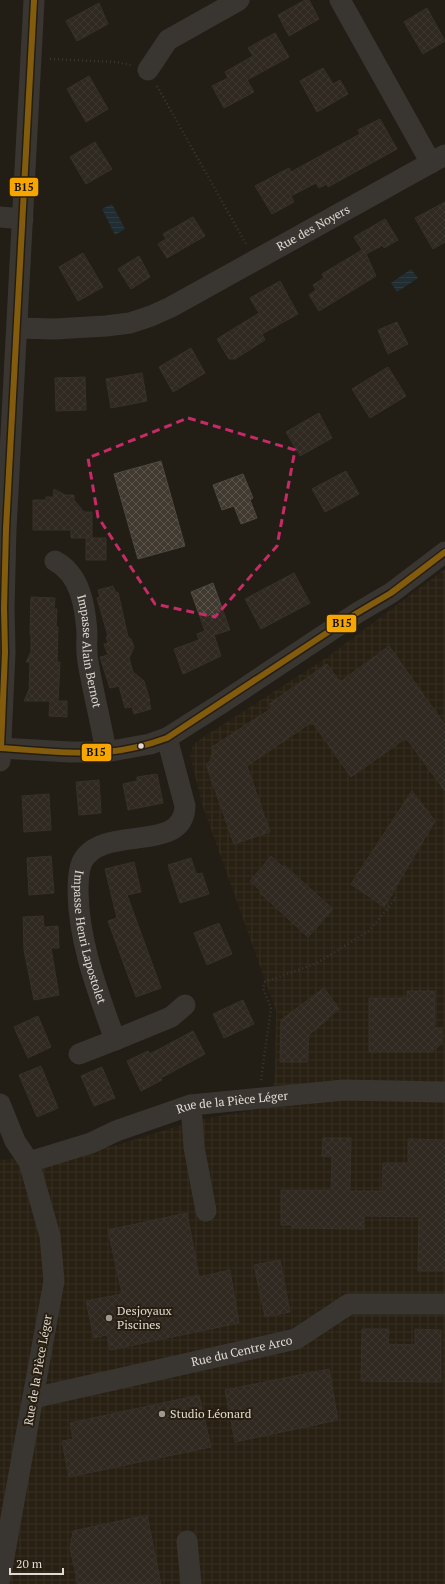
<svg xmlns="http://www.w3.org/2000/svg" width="445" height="1584" viewBox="0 0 445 1584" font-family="'PT Serif',serif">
<defs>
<pattern id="industrial-grid" width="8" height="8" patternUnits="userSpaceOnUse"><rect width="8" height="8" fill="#312412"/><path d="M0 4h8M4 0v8" fill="none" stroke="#4f4334"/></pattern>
<pattern id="water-rules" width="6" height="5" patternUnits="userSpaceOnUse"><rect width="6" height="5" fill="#1d4357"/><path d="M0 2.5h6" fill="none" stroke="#3e5e6e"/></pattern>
<pattern id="building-cross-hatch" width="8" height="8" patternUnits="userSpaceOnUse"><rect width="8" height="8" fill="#403930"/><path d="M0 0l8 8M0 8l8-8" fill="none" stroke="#5b554d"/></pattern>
</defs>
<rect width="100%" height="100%" fill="#221d15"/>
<path fill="url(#industrial-grid)" d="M445 569V1584H0V1160L111 1147 197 1120 270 1107 275 1071 276 1011 202 804 190 755 193 745 202 738 326 658Z"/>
<path fill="url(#water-rules)" d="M112 204 125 229 115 235 102 209Z
M411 269 418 278 397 292 391 283Z"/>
<path fill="url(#building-cross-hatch)" stroke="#4d4842" d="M305 0H309L319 19 289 36 278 15Z
M99 3 108 24 77 41 66 21Z
M427 8 445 41 423 54 404 22Z
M275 33 289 57 247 80 254 92 224 108 212 86 228 78 225 72 253 56 248 48Z
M323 68 333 84 340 80 348 94 317 112 300 81Z
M89 76 108 109 86 122 67 89Z
M380 119 397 149 328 187 327 184 319 188 316 183 291 196 294 202 272 214 255 186 289 168 291 172 360 134 358 130Z
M95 142 112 169 86 184 70 157Z
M445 202V242L433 249 415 218Z
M193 217 205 236 167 258 158 244 166 239 163 234Z
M385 219 398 240 384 248 383 245 366 254 376 276 319 311 309 295 316 290 313 285 324 278 322 274 362 250 354 237Z
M83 253 103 287 78 301 59 267Z
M139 256 150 277 131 289 118 269Z
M280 281 298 314 262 334 265 340 235 359H229L217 339 259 313 250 298Z
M397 322 408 344 388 354 378 330Z
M191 348 205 373 173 392 159 367Z
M388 367 406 396 370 418 352 389Z
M142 373 147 401 111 408 106 379Z
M85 377 86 410 56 411 55 378Z
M319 413 332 438 300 456 286 432Z
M161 461 185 546 138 559 114 474Z
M346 471 359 494 325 512 312 489Z
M243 474 253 498 250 500 257 518 241 524 234 506 222 510 213 485Z
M54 489 65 495H74V500L84 512H92V538H106V560H86V538H71V530H33V500H46V497H53Z
M294 573 310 603 261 629 245 599Z
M213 583 230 630 214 635 221 656 183 674 174 649 199 640 197 634 205 631 191 592Z
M113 586 116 593 118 592 128 637 131 639 134 647 129 658 133 672 144 681 150 701 149 702 151 709 134 714 132 707 125 708 119 686 110 688 100 657 108 655 104 644 108 643 106 637 108 636 97 598 100 597 98 590Z
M31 597 55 598 54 609H57L56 627H58L57 662H60L58 701H67V717L49 716 50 701H24L29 690 30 662H26L31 652V636L30 634Z
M389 646 445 725V791L406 738 351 777 312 722 247 766 270 832 234 844 206 764 210 761 213 752 212 747 272 708 269 704 327 664 340 682Z
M157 774 163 803 128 810 123 784 137 781V777Z
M99 780 101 813 79 815 76 782Z
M412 791 435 821 384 907 351 884Z
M49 794 51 830 24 832 22 796Z
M51 856 54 893 29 895 27 858Z
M271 856 283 867 284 865 333 909 308 937 260 893 261 891 250 881Z
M191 858 196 874 202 873 209 894 180 903 168 865Z
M134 862 141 892 127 895 161 988 136 997 108 921 117 918 105 869Z
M43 916 44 927 58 926 59 948H51L59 995 34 1000 24 950 23 917Z
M219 923 232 954 207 965 194 933Z
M324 988 339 1009 309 1035 307 1062H280L281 1020Z
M407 991H435L434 1028H442V1043L432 1052H369V998H407Z
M243 1000 254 1024 224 1038 213 1014Z
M38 1016 51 1047 28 1058 14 1027Z
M193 1031 205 1054 161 1078 162 1080 141 1091 127 1061 148 1051 150 1054Z
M41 1066 58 1108 37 1117 19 1075Z
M102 1067 115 1098 94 1106 81 1076Z
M323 1138H351L350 1191H382L383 1163H408V1139L445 1140V1271H418L419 1217 364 1216V1229L292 1228V1225H281V1190H331L332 1157 322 1156Z
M187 1213 199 1277 230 1270 239 1323 110 1350 107 1335 94 1338 86 1301 122 1294 108 1230Z
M280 1260 290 1312 265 1317 254 1265Z
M362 1329H389L388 1344 415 1345V1329L441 1330V1382L361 1381Z
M329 1369 338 1420 235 1442 225 1390Z
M199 1395 211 1447 69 1477 62 1441 73 1439 70 1423Z
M147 1515 161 1584H78L70 1548 73 1531Z"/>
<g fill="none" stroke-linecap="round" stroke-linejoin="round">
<path stroke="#575452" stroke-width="2.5" stroke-dasharray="1 3" stroke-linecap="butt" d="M50 59 116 62 131 65
M157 86 246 244
M261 1080 271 1008 263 988 265 982 317 963 369 931 396 898 392 895"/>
<g stroke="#565352" stroke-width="21">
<path d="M340 0 431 163"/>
<path d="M148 70 168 40 239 0"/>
<path d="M0 217 23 219"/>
<path id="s1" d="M17 328 54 329 106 326 130 323 151 316 171 307 445 155"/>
<path id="s2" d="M55 561C80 574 85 605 87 632 87 642 86 652 88 662 93 692 101 722 106 752"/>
<path id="s3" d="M167 738 185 806C184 855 102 823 82 862 78 871 78 883 78 892 79 944 98 992 115 1040L171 1017 185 1005"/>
<path d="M0 748 70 752H106L150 744 167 738 222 703 357 613 391 593 445 552"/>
<path d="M0 761 5 652 4 608 6 529 34 0"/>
<path d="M79 1054 115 1040"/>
<path d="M0 1104 15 1141 29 1162 50 1236 54 1281 0 1579"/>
<path d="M191 1105 194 1147 206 1211"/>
<path id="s4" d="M29 1162 91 1143 116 1131 191 1105 344 1090 445 1092"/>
<path id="s5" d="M33 1398 296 1339 349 1304H445"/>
<path d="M187 1541 191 1584"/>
</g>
<g stroke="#271e10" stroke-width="9">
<path id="bus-1" d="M1 748 5 652 4 608 6 529 34 0
M1 748C34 750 74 755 107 752 127 750 148 745 167 738L357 613 391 593 445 552"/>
</g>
<use href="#bus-1" stroke="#f7a600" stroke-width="6"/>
</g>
<path d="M0 0H445V1584H0ZM188 418 295 450 277 546 215 617 155 604 98 517 88 458Z" fill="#221d15" fill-opacity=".55" fill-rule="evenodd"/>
<path fill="none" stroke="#c52b67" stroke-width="3" stroke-dasharray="8 5" stroke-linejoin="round" d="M188 418 295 450 277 546 215 617 155 604 98 517 88 458Z"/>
<circle fill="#e1dad2" stroke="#271e10" stroke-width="1.5" cx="141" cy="746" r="3.5"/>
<g fill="#9e9890" stroke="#271e10" stroke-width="1.5">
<circle cx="109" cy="1318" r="4"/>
<circle cx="162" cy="1414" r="4"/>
</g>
<g text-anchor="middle" stroke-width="4" stroke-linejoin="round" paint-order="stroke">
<g font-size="12" fill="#e1dad2" stroke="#271e10">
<text dy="4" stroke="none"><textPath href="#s1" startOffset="320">Rue des Noyers</textPath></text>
<text dy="4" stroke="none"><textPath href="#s2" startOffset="101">Impasse Alain Bernot</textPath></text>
<text dy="4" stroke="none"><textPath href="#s3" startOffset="274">Impasse Henri Lapostolet</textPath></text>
<text dy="4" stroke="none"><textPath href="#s4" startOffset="213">Rue de la Pièce Léger</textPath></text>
<text dy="4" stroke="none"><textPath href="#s5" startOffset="214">Rue du Centre Arco</textPath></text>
<text transform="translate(38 1370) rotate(-80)" y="4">Rue de la Pièce Léger</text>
</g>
<g font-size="12" fill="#e1dad2" stroke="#271e10" text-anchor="start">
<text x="117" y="1315">Desjoyaux<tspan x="117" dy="14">Piscines</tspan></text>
<text x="170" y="1418">Studio Léonard</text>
</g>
</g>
<g stroke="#271e10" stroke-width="1.5">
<rect x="9" y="177" width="30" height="20" rx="4" fill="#f7a600"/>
<rect x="326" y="614" width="31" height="19" rx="4" fill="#f7a600"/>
<rect x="81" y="743" width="31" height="19" rx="4" fill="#f7a600"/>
</g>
<g font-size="11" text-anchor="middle" font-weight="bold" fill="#111">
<text x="24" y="191">B15</text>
<text x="342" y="627">B15</text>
<text x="96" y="756">B15</text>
</g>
<path d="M10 1568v6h53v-6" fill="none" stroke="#e1dad2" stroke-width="2"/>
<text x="16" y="1568" font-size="12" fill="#e1dad2" stroke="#271e10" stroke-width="3" paint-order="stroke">20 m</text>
</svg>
